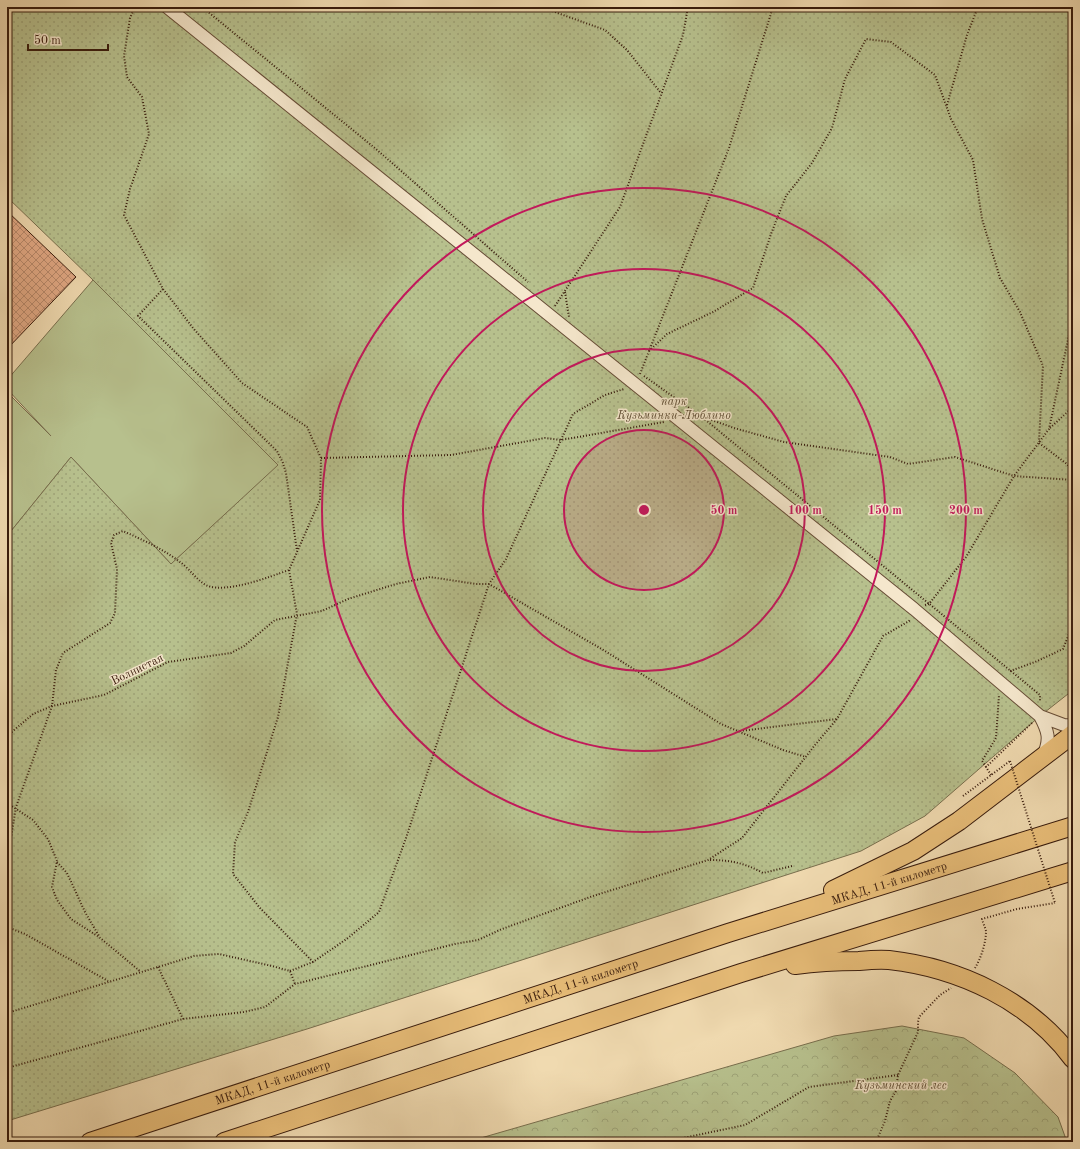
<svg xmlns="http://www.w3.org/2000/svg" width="1080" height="1149" viewBox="0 0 1080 1149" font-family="'Old Standard TT',serif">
<defs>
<pattern id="forest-crowns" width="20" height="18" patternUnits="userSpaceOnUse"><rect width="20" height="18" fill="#b7c08d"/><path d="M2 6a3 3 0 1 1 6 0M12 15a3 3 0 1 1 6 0" fill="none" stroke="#9ea478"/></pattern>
<pattern id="park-dots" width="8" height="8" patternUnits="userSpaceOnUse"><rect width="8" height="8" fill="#b7c08d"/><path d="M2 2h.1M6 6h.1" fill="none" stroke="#9ea478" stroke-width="1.8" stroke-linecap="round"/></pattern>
<pattern id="building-cross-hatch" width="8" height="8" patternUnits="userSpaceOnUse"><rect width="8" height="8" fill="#e2a985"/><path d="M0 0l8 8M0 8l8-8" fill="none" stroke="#b8896b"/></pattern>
</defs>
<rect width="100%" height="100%" fill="#f0dab0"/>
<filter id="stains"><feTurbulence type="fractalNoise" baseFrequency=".005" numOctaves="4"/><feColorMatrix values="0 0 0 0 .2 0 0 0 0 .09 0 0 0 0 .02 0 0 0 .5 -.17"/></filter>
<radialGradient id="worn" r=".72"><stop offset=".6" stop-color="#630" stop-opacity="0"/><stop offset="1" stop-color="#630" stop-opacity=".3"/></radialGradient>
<path fill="#b7c08d" stroke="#786e4d" d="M93 280 279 465 171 564 71 457 7 536V392L51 436 7 389V380Z"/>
<path fill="url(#forest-crowns)" stroke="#786e4d" d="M902 1026 964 1038 1015 1073 1058 1117 1067 1142H467L834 1036Z"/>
<path fill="url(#park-dots)" stroke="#786e4d" d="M7 7H1073V690L1040 716 925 816 861 851 307 1029 7 1121V536L71 457 171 564 278 465 93 280 7 197Z"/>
<path fill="url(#building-cross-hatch)" stroke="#391c0d" d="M7 211 76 277 7 349Z"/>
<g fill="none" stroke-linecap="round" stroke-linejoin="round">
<g stroke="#674c36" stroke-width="14">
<path id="minor" d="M167 7 914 609 1040 716 1064 725 1073 726
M1040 716C1048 731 1051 739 1043 756"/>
</g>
<g stroke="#391c0d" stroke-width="20">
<g id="highway">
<path d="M833 890 913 851 959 821 1073 734"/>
<path d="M795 965C817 962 837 961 859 961 869 960 879 959 889 960 960 968 1030 1001 1073 1059"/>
<path id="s1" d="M90 1142 728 933 1073 826"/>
<path d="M224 1142 741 973 1073 871"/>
</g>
</g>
<path stroke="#391c0d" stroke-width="2" stroke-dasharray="1 2" stroke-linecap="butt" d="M135 7 130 18 124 56 127 77 142 97 149 134 130 189 124 215 163 289 193 328 242 383 307 427 321 458 320 500 289 570 297 614 278 717 248 812 235 842 233 874 260 908 313 962
M202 7 376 149 528 282
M541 7 605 30 627 50 661 93
M947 105 967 35 978 7
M163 289 138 316 277 451 283 463 286 473 297 551
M565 292 569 317
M555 306 620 207 683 35 688 7
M649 351 667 334 713 312 753 288 771 234 786 196 812 163 832 128 845 79 866 39 891 42 935 75 951 119 973 160 982 219 1000 278 1020 312 1043 366 1039 442
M640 374 729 148 773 7
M644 376 702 417 1040 695V702
M703 417 734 428 784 442 890 457 908 464 955 457 1014 476 1073 480
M1050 428 1073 407
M1039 443 1067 464 1073 471
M321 458 451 455 545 438 561 440 664 422
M925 605 929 604 966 557 1014 476 1049 429 1073 316
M1010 671 1035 662 1063 649 1073 624
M740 731 837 719
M7 736 33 714 52 706 104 695 168 662 231 653 244 646 275 620 322 611 348 599 396 584 430 577 476 584H489L605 651 721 724 783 750 806 757
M986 767 982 761 996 738 999 695
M991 775 986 767 1032 723
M963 796 1010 761
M7 803 33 820 48 839 57 861 52 887 57 900 71 919 99 937 141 972
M710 860C730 860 745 863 763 873L792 866
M7 862 16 807 52 706 56 670 63 653 110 623 115 613 117 569 111 543 114 535 123 531C143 540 163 549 180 562 189 568 198 582 208 586 228 593 269 577 289 570
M57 862 67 873 85 912 99 936
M7 927 25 934 108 981
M158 967 183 1019
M975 968C981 958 986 943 986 931 985 927 983 923 982 919L1017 909 1055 903
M290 971 313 962 348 938 379 912 406 838 489 584 506 559 573 414 605 395 624 389
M7 1013 194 956 219 954 272 966 290 971 295 984
M7 1068 183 1019 244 1012 265 1007 295 984 455 944 478 940 502 929 593 896 708 860 742 838 815 745 837 719 883 636 909 621 910 619
M664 1142 745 1125 809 1087 898 1075
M876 1142 885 1121 890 1101 896 1091 898 1075 918 1032V1022L919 1017 940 995 951 988"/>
<use href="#minor" stroke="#f5e7cc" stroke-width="12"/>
<use href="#highway" stroke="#e8bd78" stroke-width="18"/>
<path stroke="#391c0d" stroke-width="2" stroke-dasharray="1 2" stroke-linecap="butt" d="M1010 761 1055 903"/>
</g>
<circle cx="644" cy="510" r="80" fill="#c2185b" fill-opacity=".12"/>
<g fill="none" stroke="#c2185b" stroke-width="2">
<circle cx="644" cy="510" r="80"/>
<circle cx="644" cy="510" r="161"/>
<circle cx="644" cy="510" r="241"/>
<circle cx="644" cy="510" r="322"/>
</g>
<g text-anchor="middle" stroke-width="3" stroke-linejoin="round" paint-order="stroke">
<g font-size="12" font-style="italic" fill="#5f4d33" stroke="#f5e7cc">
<text x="674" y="405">парк<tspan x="674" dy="14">Кузьминки-Люблино</tspan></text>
<text x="901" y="1089">Кузьминский лес</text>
</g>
<g font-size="12" fill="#391c0d" stroke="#f5e7cc">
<text transform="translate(137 669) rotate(-26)" y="4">Волнистая</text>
<text dy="4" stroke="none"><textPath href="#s1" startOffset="840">МКАД, 11-й километр</textPath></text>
<text dy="4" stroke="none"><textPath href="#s1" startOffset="516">МКАД, 11-й километр</textPath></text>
<text dy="4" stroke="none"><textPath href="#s1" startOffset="192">МКАД, 11-й километр</textPath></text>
</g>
</g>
<circle cx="644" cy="510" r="6" fill="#c2185b" stroke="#f5e7cc" stroke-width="2"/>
<g font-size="12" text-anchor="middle" font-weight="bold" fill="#c2185b" stroke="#f5e7cc" stroke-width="3" stroke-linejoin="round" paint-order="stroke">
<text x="724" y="514">50 m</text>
<text x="805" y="514">100 m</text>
<text x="885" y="514">150 m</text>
<text x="966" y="514">200 m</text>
</g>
<rect width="1080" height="1149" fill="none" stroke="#f0dab0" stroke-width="24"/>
<rect x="8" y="8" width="1064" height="1133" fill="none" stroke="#391c0d" stroke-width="2"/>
<rect x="12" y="12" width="1056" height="1125" fill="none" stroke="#391c0d"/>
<path d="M28 44v6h80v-6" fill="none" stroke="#391c0d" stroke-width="2"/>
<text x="34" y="44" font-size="12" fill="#391c0d" stroke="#f5e7cc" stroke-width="3" paint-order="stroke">50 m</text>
<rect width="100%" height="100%" filter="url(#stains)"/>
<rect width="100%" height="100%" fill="url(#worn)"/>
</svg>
